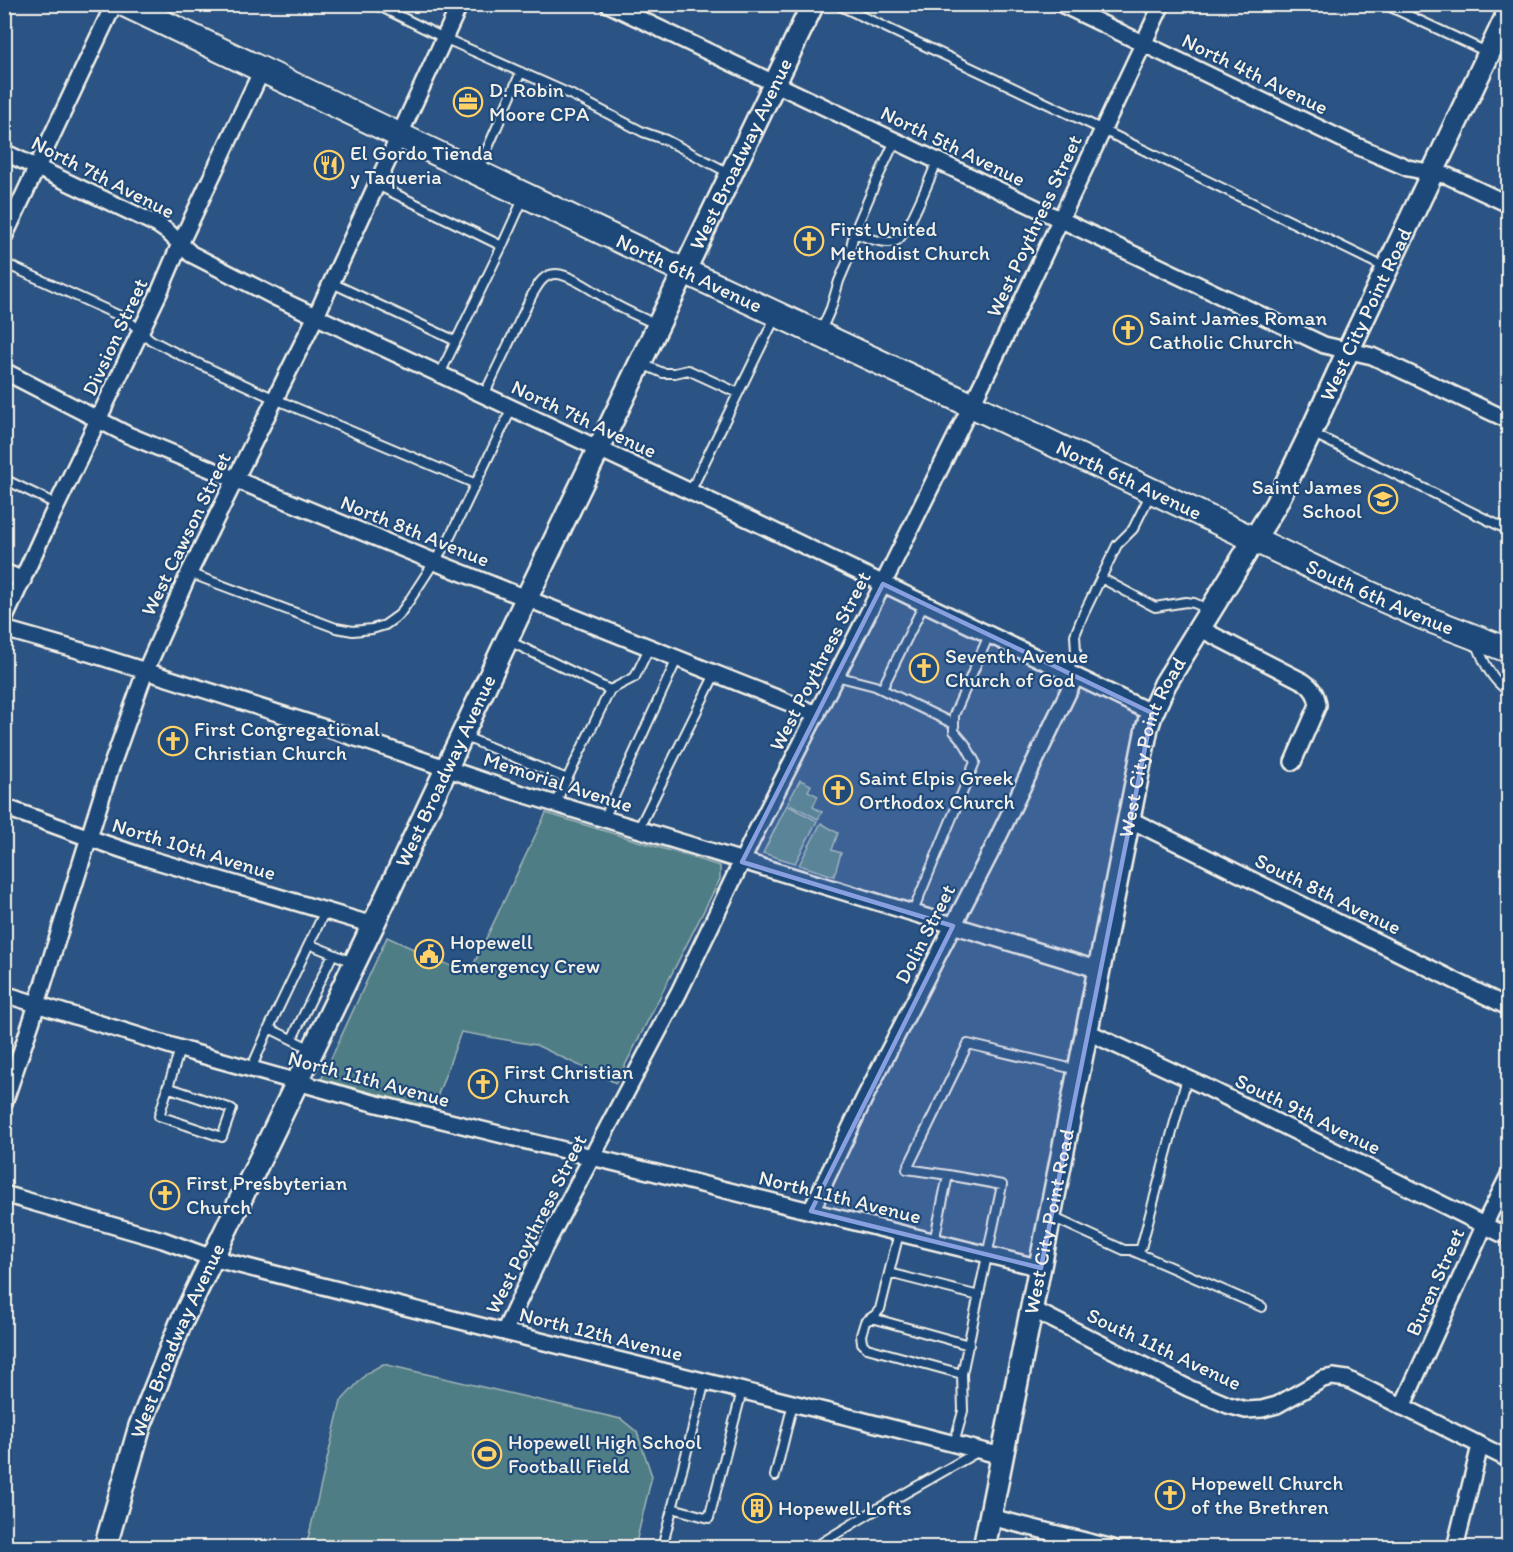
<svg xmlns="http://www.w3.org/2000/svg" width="1513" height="1552" viewBox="0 0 1513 1552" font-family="Itim,sans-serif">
<rect width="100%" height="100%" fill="#2b5383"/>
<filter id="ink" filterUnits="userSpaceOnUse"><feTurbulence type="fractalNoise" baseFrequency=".0167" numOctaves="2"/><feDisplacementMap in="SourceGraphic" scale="12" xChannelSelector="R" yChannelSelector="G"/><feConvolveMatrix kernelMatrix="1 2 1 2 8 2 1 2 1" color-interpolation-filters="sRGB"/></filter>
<g filter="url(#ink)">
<path fill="#507d86" stroke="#a2b7b7" stroke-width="1.5" d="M800 780 811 785 808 791 818 796 813 807 822 812 818 819 788 803Z
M787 805 817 821 795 863 763 853Z
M546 813 720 866V879L616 1083 536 1045 461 1032 433 1108 321 1080 387 937 469 974Z
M821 823 838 833 832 850 841 853 834 876 799 865Z
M383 1364 621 1419 637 1432 652 1476 635 1547H306L341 1401 367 1373Z"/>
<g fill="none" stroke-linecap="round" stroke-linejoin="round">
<g stroke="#f4f1e8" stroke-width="12">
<path id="lane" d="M375 4 444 38 572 95 643 132 666 140 729 173
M836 4 1103 130 1386 268
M1384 4 1489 53
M479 168 521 72
M377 185 502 246 524 197
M854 233C867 237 883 245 896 241 907 237 931 175 937 162
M4 263 122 317 130 322 151 340 182 356 275 399 476 484
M332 283 456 341
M820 333 831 308 839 281 848 260 854 233 874 186 895 141
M642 364 663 373H675L688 370 738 393
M440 374 502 246
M484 395 532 295C538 285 543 274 556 274 571 274 601 296 614 304 628 312 643 318 657 325
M1312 433 1508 530
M4 479 58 505
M690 492 775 318
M189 573 336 628 353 631 372 629 385 625 399 615 409 601 449 539 512 408
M1101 578 1155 607 1186 602 1194 603 1210 610
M509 641 610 690
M1477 644C1484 663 1491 679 1508 691
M1068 672 1076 652 1075 635 1083 615 1117 545 1133 529 1150 495
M836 676 875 686 954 724
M882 689 924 604
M463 736 567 779
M555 804 610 690 635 677 649 648
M604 819 677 659
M638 830 715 674
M325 911 309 944 355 963
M912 914 975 762 965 744 954 731V715L989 635
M269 1028 309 944
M292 1039 333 954
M251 1069 269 1028 311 1049
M167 1087 232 1109 222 1137 159 1116 180 1049
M948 1175 907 1169 968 1044 1078 1070
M1052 1217 1124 1250H1137L1141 1248 1171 1136 1187 1078
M899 1233 880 1309 875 1315 865 1322 861 1335 862 1343 867 1348 962 1374
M934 1242 948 1175 1002 1185 962 1374 963 1411 954 1444
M1133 1251 1262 1307
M889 1273 979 1296
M872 1318 969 1345
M775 1476 793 1403
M672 1508 709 1518 742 1391
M662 1548 705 1381
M813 1548 872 1512 979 1451"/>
</g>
<g stroke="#f4f1e8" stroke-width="20">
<path id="street" d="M608 4 1324 345 1372 356 1508 420
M1061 4 1350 143 1408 168 1448 176 1508 204
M4 152 158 225 168 232 191 254 279 299 757 523 1152 713
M4 237 114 4
M4 371 128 435 435 562 817 714
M4 572 23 580
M4 620 44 532 159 293 180 244 262 70
M1199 628 1304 682C1313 688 1317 695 1318 705L1293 762
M4 629 92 654 372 743 513 791 1100 970
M4 807 106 844 150 859 373 925
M1129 819 1508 1007
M4 994 191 1052 365 1101 1041 1268
M1088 1032 1202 1085 1508 1237
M4 1103 32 1020 110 770 145 672 189 573 316 316 460 4
M4 1194 163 1240 212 1258 504 1332 849 1417 1002 1456
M811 1211 864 1099 992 850 1076 676
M1032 1309 1188 1388 1228 1405 1246 1410 1262 1409 1277 1405 1323 1379 1333 1377 1347 1379 1508 1459
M504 1332 544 1248 679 992 754 836 883 584 1007 333 1162 4
M1402 1407 1490 1213 1508 1177
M990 1517 1113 1548
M1455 1548 1480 1446"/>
</g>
<g stroke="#f4f1e8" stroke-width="26">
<g id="secondary">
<path id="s1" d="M105 1548 140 1426 180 1325 373 925 520 612 813 4"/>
<path id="s2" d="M984 1548 1147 728 1152 713 1165 684 1276 504 1311 432 1348 351 1508 13"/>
</g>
</g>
<g stroke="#f4f1e8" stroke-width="28">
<g id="primary">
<path id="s3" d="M124 4 665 262 971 405 1348 584 1420 616 1508 650"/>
</g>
</g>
<use href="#lane" stroke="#1f4a7a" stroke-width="8"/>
<use href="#street" stroke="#1f4a7a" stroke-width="15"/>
<use href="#secondary" stroke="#1f4a7a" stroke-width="21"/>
<use href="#primary" stroke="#1f4a7a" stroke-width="24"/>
</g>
</g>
<path fill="#88a0e0" fill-opacity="0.2" stroke="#88a0e0" stroke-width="4.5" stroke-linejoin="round" d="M883 584 1152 713 1041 1268 811 1211 953 926 742 862Z"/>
<defs>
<g id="office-ring" transform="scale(1.5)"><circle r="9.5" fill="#1f4a7a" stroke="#ffd166" stroke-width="1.5"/><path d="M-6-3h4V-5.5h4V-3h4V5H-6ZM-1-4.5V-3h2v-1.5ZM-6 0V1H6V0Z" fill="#ffd166"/></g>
<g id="restaurant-ring" transform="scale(1.5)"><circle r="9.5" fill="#1f4a7a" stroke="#ffd166" stroke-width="1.5"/><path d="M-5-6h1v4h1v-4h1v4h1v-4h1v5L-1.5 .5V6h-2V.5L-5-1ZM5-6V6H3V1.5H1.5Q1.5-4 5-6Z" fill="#ffd166"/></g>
<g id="church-ring" transform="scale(1.5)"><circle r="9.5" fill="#1f4a7a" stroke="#ffd166" stroke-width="1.5"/><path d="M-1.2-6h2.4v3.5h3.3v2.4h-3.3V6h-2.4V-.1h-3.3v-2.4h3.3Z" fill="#ffd166"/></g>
<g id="school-ring" transform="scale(1.5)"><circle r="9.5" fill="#1f4a7a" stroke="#ffd166" stroke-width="1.5"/><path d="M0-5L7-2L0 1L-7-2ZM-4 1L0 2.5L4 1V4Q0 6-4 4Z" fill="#ffd166"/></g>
<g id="civic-ring" transform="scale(1.5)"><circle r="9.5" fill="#1f4a7a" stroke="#ffd166" stroke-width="1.5"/><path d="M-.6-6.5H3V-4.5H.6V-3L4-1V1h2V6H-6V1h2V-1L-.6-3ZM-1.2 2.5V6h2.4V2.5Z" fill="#ffd166"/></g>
<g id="stadium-ring" transform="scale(1.5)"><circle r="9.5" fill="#1f4a7a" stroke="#ffd166" stroke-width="1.5"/><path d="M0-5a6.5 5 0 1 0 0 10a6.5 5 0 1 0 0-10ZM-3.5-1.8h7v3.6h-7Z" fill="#ffd166"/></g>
<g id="building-ring" transform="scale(1.5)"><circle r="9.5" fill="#1f4a7a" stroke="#ffd166" stroke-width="1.5"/><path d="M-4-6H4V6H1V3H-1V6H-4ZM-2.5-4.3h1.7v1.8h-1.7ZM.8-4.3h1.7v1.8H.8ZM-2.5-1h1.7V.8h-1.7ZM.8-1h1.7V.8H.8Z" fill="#ffd166"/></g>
</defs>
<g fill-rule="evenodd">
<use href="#office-ring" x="468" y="102"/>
<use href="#restaurant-ring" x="329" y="165"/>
<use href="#church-ring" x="809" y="241"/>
<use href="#church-ring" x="1128" y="330"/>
<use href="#school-ring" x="1383" y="499"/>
<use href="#church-ring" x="924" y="668"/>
<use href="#church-ring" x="173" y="741"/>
<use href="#church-ring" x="838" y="790"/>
<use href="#civic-ring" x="429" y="954"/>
<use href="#church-ring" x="483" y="1084"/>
<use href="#church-ring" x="165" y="1195"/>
<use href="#stadium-ring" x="487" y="1454"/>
<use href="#church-ring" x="1170" y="1495"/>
<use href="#building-ring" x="757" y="1508"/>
</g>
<g text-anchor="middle" stroke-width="4.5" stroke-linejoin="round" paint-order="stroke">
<g font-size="21" fill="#f4f1e8" stroke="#1f4a7a">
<text transform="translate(1255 74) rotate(26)" y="7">North 4th Avenue</text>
<text transform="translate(953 146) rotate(26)" y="7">North 5th Avenue</text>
<text dy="7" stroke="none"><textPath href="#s1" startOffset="1534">West Broadway Avenue</textPath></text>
<text transform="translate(103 177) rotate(27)" y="7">North 7th Avenue</text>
<text transform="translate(1034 226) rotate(-65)" y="7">West Poythress Street</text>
<text dy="7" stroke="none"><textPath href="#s3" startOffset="626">North 6th Avenue</textPath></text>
<text dy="7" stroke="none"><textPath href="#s2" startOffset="1305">West City Point Road</textPath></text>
<text transform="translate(115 337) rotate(-65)" y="7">Divsion Street</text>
<text transform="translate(584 419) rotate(25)" y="7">North 7th Avenue</text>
<text dy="7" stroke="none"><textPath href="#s3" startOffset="1112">North 6th Avenue</textPath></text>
<text transform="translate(415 531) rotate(22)" y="7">North 8th Avenue</text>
<text transform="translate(186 534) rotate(-64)" y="7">West Cawson Street</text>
<text dy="7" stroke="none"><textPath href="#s3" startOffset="1389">South 6th Avenue</textPath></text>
<text transform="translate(820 661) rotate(-63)" y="7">West Poythress Street</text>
<text dy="7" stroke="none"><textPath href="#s2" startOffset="819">West City Point Road</textPath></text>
<text dy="7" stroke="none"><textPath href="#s1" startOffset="850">West Broadway Avenue</textPath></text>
<text transform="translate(558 782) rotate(18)" y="7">Memorial Avenue</text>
<text transform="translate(194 849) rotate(17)" y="7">North 10th Avenue</text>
<text transform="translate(1328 894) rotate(26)" y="7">South 8th Avenue</text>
<text transform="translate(925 934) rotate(-63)" y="7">Dolin Street</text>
<text transform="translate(369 1079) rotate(15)" y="7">North 11th Avenue</text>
<text transform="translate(1308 1114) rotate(26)" y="7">South 9th Avenue</text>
<text transform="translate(840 1197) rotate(14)" y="7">North 11th Avenue</text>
<text dy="7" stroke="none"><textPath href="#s2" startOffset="333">West City Point Road</textPath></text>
<text transform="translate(536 1224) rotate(-63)" y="7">West Poythress Street</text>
<text transform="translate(1435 1282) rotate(-66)" y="7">Buren Street</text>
<text transform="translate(601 1334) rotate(14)" y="7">North 12th Avenue</text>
<text dy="7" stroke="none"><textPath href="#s1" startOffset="220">West Broadway Avenue</textPath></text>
<text transform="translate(1164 1349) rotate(25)" y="7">South 11th Avenue</text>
</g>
<g font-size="21" fill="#f4f1e8" stroke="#1f4a7a" text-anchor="start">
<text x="489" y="97">D. Robin<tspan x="489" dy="24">Moore CPA</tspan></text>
<text x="350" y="160">El Gordo Tienda<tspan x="350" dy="24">y Taqueria</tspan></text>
<text x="830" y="236">First United<tspan x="830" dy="24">Methodist Church</tspan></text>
<text x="1149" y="325">Saint James Roman<tspan x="1149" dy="24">Catholic Church</tspan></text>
<text x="1362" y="494" text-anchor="end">Saint James<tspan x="1362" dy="24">School</tspan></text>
<text x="945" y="663">Seventh Avenue<tspan x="945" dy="24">Church of God</tspan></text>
<text x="194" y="736">First Congregational<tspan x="194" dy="24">Christian Church</tspan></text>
<text x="859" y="785">Saint Elpis Greek<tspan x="859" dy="24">Orthodox Church</tspan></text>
<text x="450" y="949">Hopewell<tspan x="450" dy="24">Emergency Crew</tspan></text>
<text x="504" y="1079">First Christian<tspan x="504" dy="24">Church</tspan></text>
<text x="186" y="1190">First Presbyterian<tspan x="186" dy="24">Church</tspan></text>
<text x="508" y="1449">Hopewell High School<tspan x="508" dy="24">Football Field</tspan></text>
<text x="1191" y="1490">Hopewell Church<tspan x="1191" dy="24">of the Brethren</tspan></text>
<text x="778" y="1515">Hopewell Lofts</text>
</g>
</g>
<rect width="1513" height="1552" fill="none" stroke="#1f4a7a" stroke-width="24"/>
<rect x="12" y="12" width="1489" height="1528" fill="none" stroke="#f4f1e8" stroke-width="2" filter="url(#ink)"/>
</svg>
